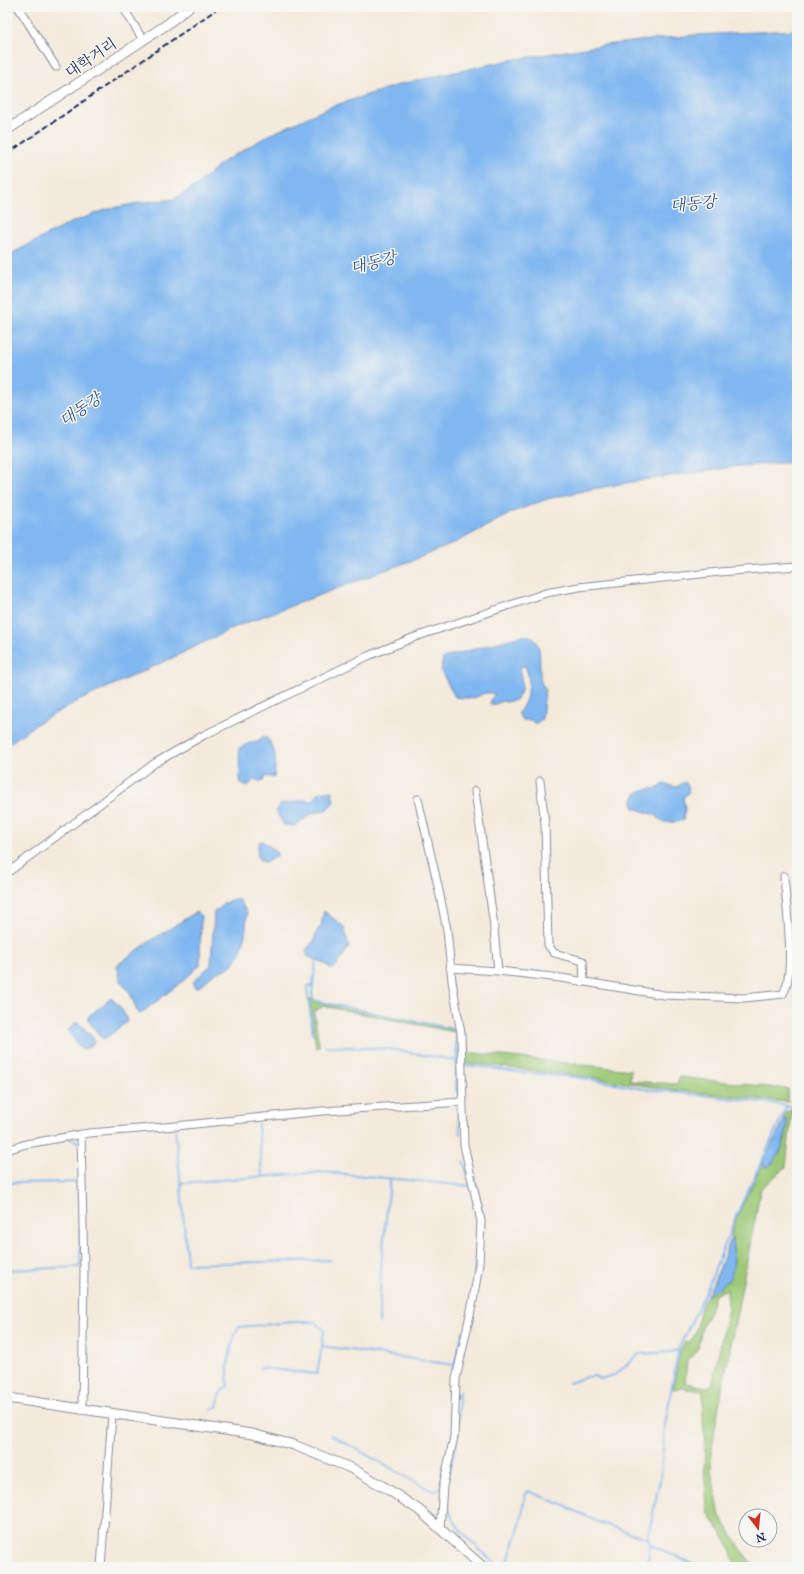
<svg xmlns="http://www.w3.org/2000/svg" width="804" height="1574" viewBox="0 0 804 1574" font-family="'IM FELL English','Noto Serif KR',serif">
<rect width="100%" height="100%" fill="#f6f6f2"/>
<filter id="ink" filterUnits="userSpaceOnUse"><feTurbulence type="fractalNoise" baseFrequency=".025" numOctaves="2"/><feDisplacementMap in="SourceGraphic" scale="8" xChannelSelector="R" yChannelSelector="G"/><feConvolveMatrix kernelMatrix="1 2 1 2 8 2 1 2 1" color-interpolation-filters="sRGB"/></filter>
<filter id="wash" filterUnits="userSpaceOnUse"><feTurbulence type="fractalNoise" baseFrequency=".012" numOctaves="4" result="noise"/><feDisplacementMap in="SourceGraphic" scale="16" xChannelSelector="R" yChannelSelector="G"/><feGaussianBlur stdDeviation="0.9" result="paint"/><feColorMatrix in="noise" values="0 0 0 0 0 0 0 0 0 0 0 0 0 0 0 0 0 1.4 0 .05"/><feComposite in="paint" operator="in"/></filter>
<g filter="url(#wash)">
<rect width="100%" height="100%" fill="#f4eadb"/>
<path fill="#9eca77" stroke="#5c7c6a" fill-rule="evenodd" d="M309 999H311L316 1001 456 1030 455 1032 323 1006 314 1012 319 1045V1047L316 1048Z
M465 1052 631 1070 630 1081 677 1084 680 1077 788 1089V1102L673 1090 588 1077 466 1063 465 1061Z
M792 1109 786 1167 761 1188 717 1416 712 1448 711 1470 720 1516 745 1555 755 1567H736L727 1542 709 1514 707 1507 704 1468 705 1448 703 1422V1391L681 1388 673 1389 680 1350 685 1342H690C701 1328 696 1308 708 1295 714 1289 721 1285 728 1281L734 1261 732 1239 730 1237 737 1217 763 1162 764 1167 779 1155 785 1140 786 1120H784C783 1114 787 1112 792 1109ZM727 1289 728 1309 712 1385 707 1387 685 1383 687 1360 693 1355 698 1348 702 1327 709 1314 715 1295Z"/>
<path fill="#80b7f0" stroke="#4e73a7" d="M797 30V462L740 466 643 480 592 489 547 499 513 512 455 543 426 555 235 627 174 657 76 702 36 724 7 745V256L70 223 108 209 139 203 174 199 183 194 198 184 221 163 269 135 330 107 401 84 510 60 604 45 695 35Z
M521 636H530C532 638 536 640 537 643 543 654 536 681 545 688L542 719 535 724 531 720H522L518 713C528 702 533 678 524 665L519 669C523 679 523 692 516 700L506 702 502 701 493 705 490 704 491 699 495 694C481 690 482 697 472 698 467 698 461 698 455 697L441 671 443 658Z
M265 736C277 748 276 762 274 778L265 776 262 782 254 779 248 786 242 785C238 779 240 757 239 748L252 742H259L261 738Z
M685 782C689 785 689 788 688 793L683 797 685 808 683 820 677 822H663L655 815 634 808 633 801 635 795 642 790 659 788 664 784 676 787Z
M324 791H332L334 802 326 810 313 813 295 826 284 825 276 811 281 804 303 800 311 801 318 793Z
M263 841 277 853V856L266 862 260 861C256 855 257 849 259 842Z
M231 900H239L247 912C246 930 245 956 229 967 225 970 218 971 213 975 207 979 202 987 195 988L193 984 194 981 211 965 214 912 220 909 222 904Z
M324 911 344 927 349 947 337 965 332 969 325 964 307 956 306 950 314 941 317 931 321 926Z
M196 912 201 916 200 965 184 980 139 1015 130 993 121 982 117 965 153 939Z
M111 998C118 1004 126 1013 127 1022L104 1039 101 1037 88 1020V1017Z
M78 1022 95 1040 91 1046 82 1050 68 1031 75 1023Z
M784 1120H787C788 1132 779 1168 764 1167L763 1162Z
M731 1238 732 1239C733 1250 736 1270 729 1279 726 1284 712 1292 707 1296L719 1270Z"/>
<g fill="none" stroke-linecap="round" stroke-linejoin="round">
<path stroke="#80b7f0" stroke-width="2" d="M316 960 312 994 313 999 316 1001 454 1029 458 1032
M313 985 308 986 307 988 313 1035
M325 1046 389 1049 458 1061
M458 1048 459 1100
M464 1066V1065L518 1072 582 1078 644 1089 772 1103 787 1106
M456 1091V1031
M459 1104 460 1134
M258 1124 262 1177
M175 1129 181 1186 187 1264 330 1260
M70 1139 77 1141 78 1144
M464 1162 468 1177
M474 1176 483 1216
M7 1183 80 1182
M181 1183 322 1172 470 1186
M7 1270 78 1267 80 1266V1230
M474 1274 476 1256
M379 1323 381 1268 390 1179
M260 1368 317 1374 322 1346 454 1365
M569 1383 586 1377 594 1376 600 1379 614 1375 621 1370 639 1354 671 1352 678 1350
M212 1410 217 1407 221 1392 228 1386C227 1368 229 1343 239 1327L293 1322H316L317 1325 324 1329 322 1346
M451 1411 452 1374 463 1331
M458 1433 459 1390
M331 1435 432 1491 439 1490 440 1486
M448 1478 457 1438
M445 1498C452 1529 474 1544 496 1564L501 1566 505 1565 508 1561 521 1521 525 1496 528 1491 563 1505 598 1522 646 1538 648 1537 661 1475 665 1425 678 1350 708 1287 736 1216 787 1106 797 1107
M648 1537 651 1545 700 1567
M647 1566 650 1544"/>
</g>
</g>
<g filter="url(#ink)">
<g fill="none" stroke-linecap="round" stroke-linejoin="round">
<g stroke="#888c9c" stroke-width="9">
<path id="minor" d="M18 7 56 67
M123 7 143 40
M540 781 545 824 548 945 554 953 583 961 584 982
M475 791 493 919 498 971
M418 799 438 886 447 930 452 981 461 1033 464 1145 481 1221 479 1264 473 1301 456 1379 454 1437 443 1486 440 1529
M7 873 155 763 204 735 368 656 415 637 546 593 579 587 719 572 797 566
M450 968 498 971 561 978 664 995 744 998 783 994C796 973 786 903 784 876
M81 1134 84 1272 82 1410
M7 1150 26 1144 89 1133 176 1126 323 1111 462 1102
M101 1567 112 1414"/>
</g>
<g stroke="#888c9c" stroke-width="11">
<path id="major" d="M7 130 166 25 189 7
M7 1398 252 1434 294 1445 353 1469 389 1490 419 1510 483 1567"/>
</g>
<use href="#minor" stroke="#fff" stroke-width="7"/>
<use href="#major" stroke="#fff" stroke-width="9"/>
<path stroke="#1b2f5e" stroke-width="2" stroke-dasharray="6 3" stroke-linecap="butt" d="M7 154 220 7"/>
</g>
</g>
<g text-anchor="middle" stroke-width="3" stroke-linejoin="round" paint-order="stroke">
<g font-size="15" fill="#1b2f5e" stroke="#f6f6f2">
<text transform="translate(91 58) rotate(-34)" y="5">대학거리</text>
</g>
<g font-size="16" font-style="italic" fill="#39588a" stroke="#f6f6f2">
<text transform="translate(693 203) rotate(-6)" y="6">대동강</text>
<text transform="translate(373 262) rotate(-14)" y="6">대동강</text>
<text transform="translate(80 409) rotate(-34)" y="6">대동강</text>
</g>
</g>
<rect width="804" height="1574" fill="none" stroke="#f6f6f2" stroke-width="24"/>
<g transform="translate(758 1528) rotate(164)"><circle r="19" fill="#f6f6f2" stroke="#9ea6b7"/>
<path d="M0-3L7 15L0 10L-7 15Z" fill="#c8321e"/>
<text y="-6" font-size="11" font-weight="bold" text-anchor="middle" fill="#1b2f5e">N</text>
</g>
</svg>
